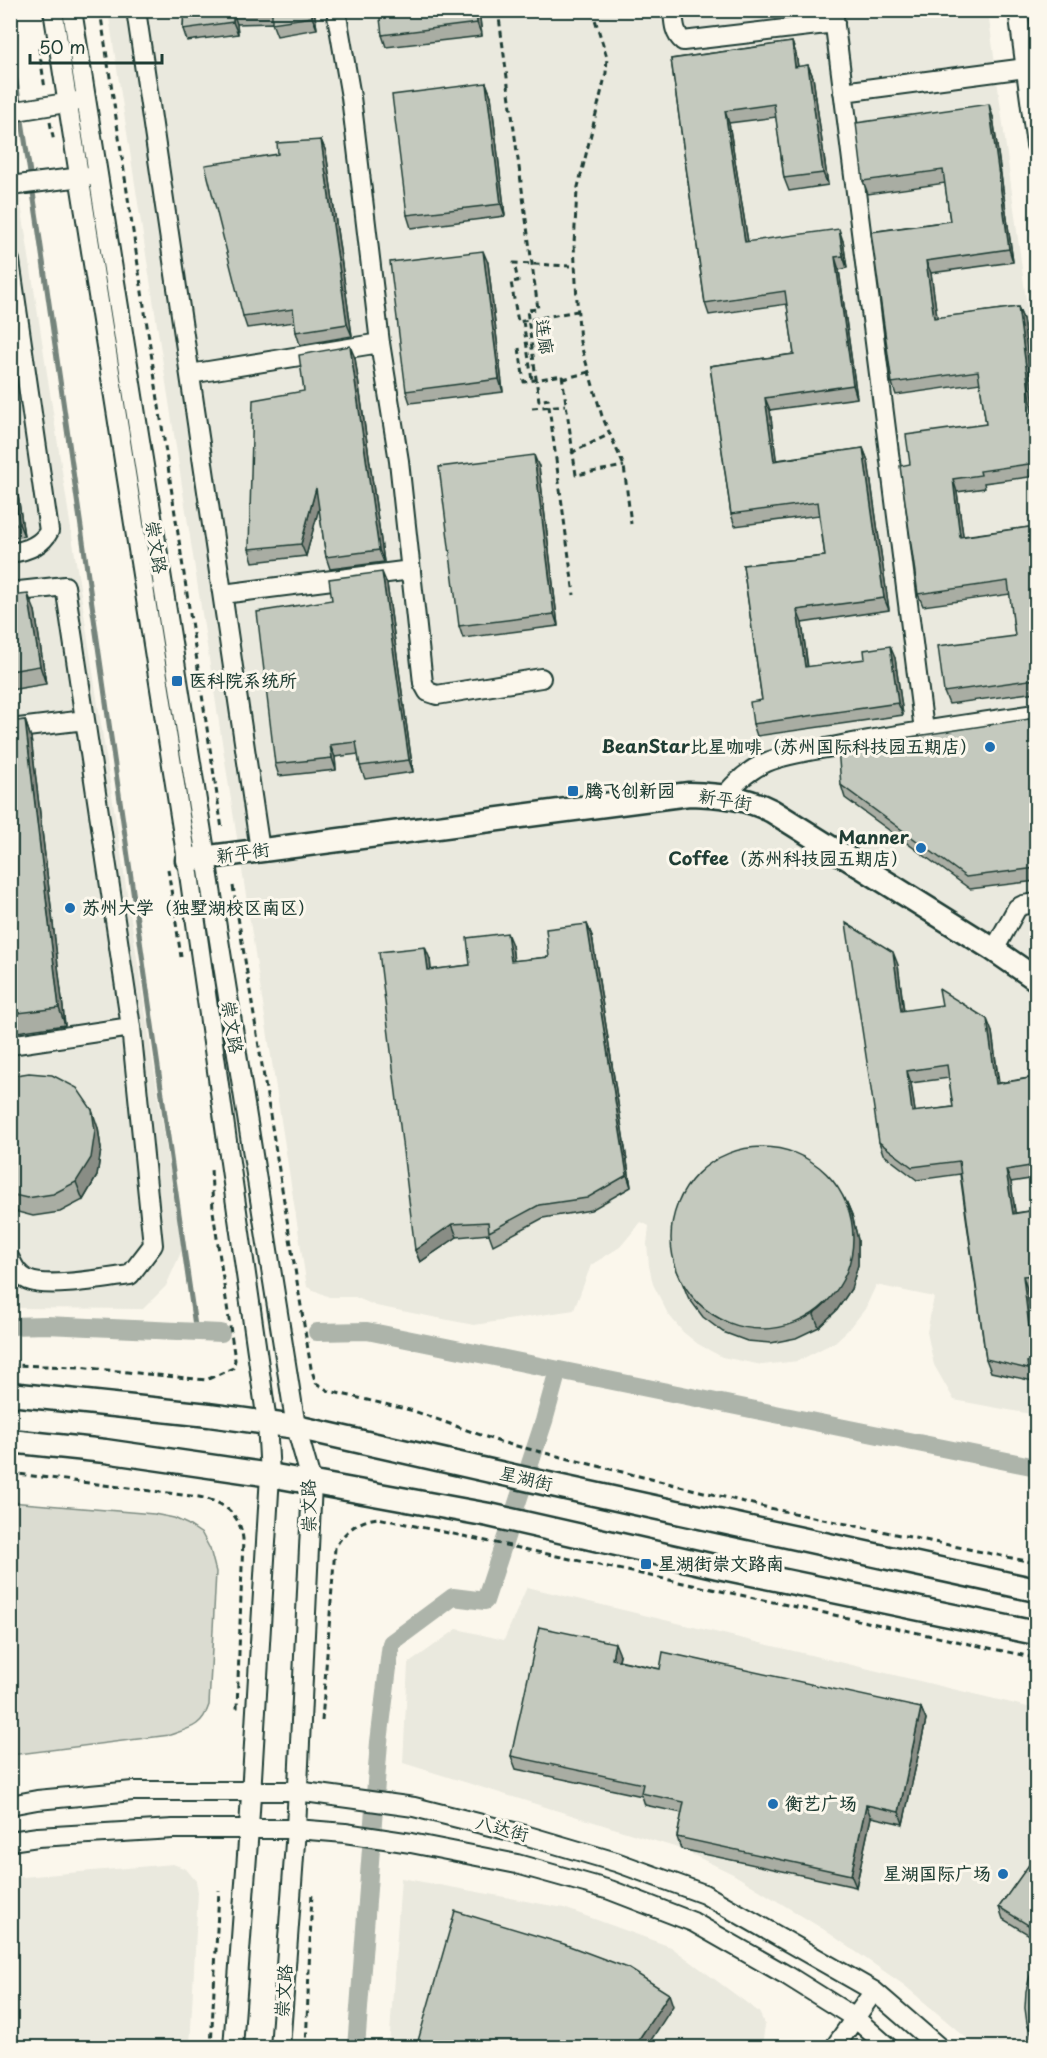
<svg xmlns="http://www.w3.org/2000/svg" width="1047" height="2058" viewBox="0 0 1047 2058" font-family="'Playpen Sans','LXGW WenKai TC',sans-serif">
<rect width="100%" height="100%" fill="#fbf7ec"/>
<filter id="ink" filterUnits="userSpaceOnUse"><feTurbulence type="fractalNoise" baseFrequency=".0167" numOctaves="2"/><feDisplacementMap in="SourceGraphic" scale="12" xChannelSelector="R" yChannelSelector="G"/><feConvolveMatrix kernelMatrix="1 2 1 2 8 2 1 2 1" color-interpolation-filters="sRGB"/></filter>
<g filter="url(#ink)">
<path fill="#eae9de" d="M108 11H988L1036 375V1415L954 1400 934 1365 927 1332 934 1297 876 1285 865 1309 851 1327 835 1342 798 1361 762 1365 722 1357 698 1344 683 1332 668 1314 653 1284 649 1266 647 1244 649 1226 641 1222 620 1247 591 1265 574 1310 474 1325 376 1306 355 1297H329L307 1287Z
M10 133 182 1250 166 1286 143 1309 11 1308Z
M527 1587 1036 1709V2047H977L904 1985 823 1929 733 1874 681 1849 403 1763 408 1664 457 1629 504 1640Z
M173 1864 186 1869 196 1881 198 1892 190 2047H11V1878Z
M401 1878 564 1908 671 1947 759 2012 765 2025 762 2046 389 2048Z"/>
<path fill="#dbdcd1" stroke="#7d8c82" stroke-width="1.5" d="M10 1502 154 1514 174 1518 187 1524 202 1534 210 1549 216 1572 209 1705C202 1727 190 1728 170 1735L11 1755Z"/>
<g fill="none" stroke-linecap="round" stroke-linejoin="round">
<path stroke="#74847b" stroke-width="5" d="M10 42 37 219 196 1333"/>
<path stroke="#adb4aa" stroke-width="18" d="M10 1326 46 1325 221 1333
M317 1332 367 1331 1036 1467
M356 2048 379 1742 391 1643 453 1597 485 1601 544 1421 558 1370"/>
<g stroke="#1f3d34" stroke-width="22">
<path id="minor" d="M53 10 187 860 267 1422 270 1475 249 1828 233 2048
M72 10 296 1427 312 1483 296 1829 280 2048
M136 10 260 850
M336 10 351 97 380 343 399 461 423 683 428 692 437 695 541 678
M673 10C674 22 674 34 683 41L835 23
M833 10 924 730
M1018 10 1036 145
M843 92 1026 68
M10 112 78 101
M10 186 89 176
M10 261 49 531C42 545 26 551 10 553
M190 374 380 343
M10 592 65 586 131 1027 153 1245 130 1275C107 1278 48 1289 28 1280 18 1275 15 1269 10 1259
M223 594 411 570
M10 729 85 720
M724 796C736 782 750 769 767 762 792 752 821 750 847 744 910 732 973 723 1036 714
M994 950 1017 908 1023 905 1036 903
M10 1045 131 1027
M10 1805 37 1800 133 1791H297L414 1807 518 1833 616 1862 704 1894 874 1991 940 2048
M10 1841 38 1837 173 1829H296L345 1833 411 1843 517 1864 610 1890 693 1922 788 1976 855 2018 889 2048
M834 2048 874 1991"/>
</g>
<g stroke="#1f3d34" stroke-width="27">
<path id="major" d="M187 860 689 794C719 795 745 797 772 811L991 948 1036 979
M10 1394 209 1415 296 1427 557 1486 1036 1590
M10 1441 105 1451 270 1475 489 1515 718 1567 1036 1633"/>
</g>
<path stroke="#1f3d34" stroke-width="3" stroke-dasharray="6 4.5" stroke-linecap="butt" d="M100 10 222 829
M592 10 607 57 606 73 577 191 574 244 577 301 580 342 602 416 624 466 631 524
M39 48 45 89
M50 122 54 142
M571 266 514 263 518 281 511 282 518 322 577 311
M523 321 532 380
M519 348 524 382 562 375 576 475 624 466
M563 379 589 372
M532 408 566 405
M571 453 610 434
M168 869 181 957
M233 886 311 1368 316 1383 329 1391 414 1411 500 1442 769 1508 1036 1563
M10 1365 78 1367 206 1380 233 1368 235 1360 213 1211 211 1168
M10 1473 199 1497C223 1502 240 1513 243 1539L237 1709
M322 1721 335 1548C344 1531 359 1520 378 1518L1036 1658
M211 2048 219 1890
M306 2048 312 1891"/>
<use href="#minor" stroke="#fbf7ec" stroke-width="18"/>
<use href="#major" stroke="#fbf7ec" stroke-width="22"/>
<path stroke="#1f3d34" stroke-width="3" stroke-dasharray="6 4.5" stroke-linecap="butt" d="M498 10 538 309 527 310 539 401 548 399 574 595"/>
</g>
<path fill="#a9ada3" stroke="#1f3d34" stroke-width="1.5" fill-rule="evenodd" d="M184 10H314L317 29 277 36 272 23 237 24 238 34 187 41 183 29Z
M479 10 482 36 386 47 382 35Z
M792 42 796 54 798 67 808 65 813 77 828 185 789 191 784 178 776 117 729 123 748 242 843 241 847 268 839 270 857 398 770 410 776 460 863 448 868 461 889 610 802 623 808 667 895 658 903 715 757 736 753 724 762 700 743 565 825 556 819 515 735 526 731 514 710 366 794 354 787 304 709 315 705 303 671 59Z
M486 83 491 96 505 216 411 228 407 215Z
M993 117 1013 262 931 273 937 318 1018 307 1023 319 1036 421V476L984 483 985 488 957 492 963 536 1036 526V692L949 704 944 692 1015 636 1010 594 923 606 918 594 910 464 986 424 980 383 896 395 892 383 871 232 950 221 945 183 868 194 863 181Z
M321 140 326 152 352 336 300 345 296 332 295 322 247 328 243 316 278 154Z
M488 263 503 392 410 403 406 391Z
M355 358 384 562 330 569 326 557 319 507 306 556 253 562 249 549Z
M10 441 24 536 10 538Z
M539 467 558 626 463 638 459 626Z
M387 584 413 772 365 779 360 766 358 754 335 757 336 770 279 776 275 764 332 600Z
M10 596 35 611 46 684 10 690Z
M1029 719 1034 732 1036 752V881L970 889 845 798 841 785Z
M25 720 31 738 65 1025 10 1033V722Z
M587 924 592 936 631 1187 591 1210 543 1218 493 1245 489 1234 457 1237 420 1262 415 1250 430 959 431 970 470 965 512 945 514 961 549 957Z
M898 965 904 1011 992 1032 999 1083 1036 1077V1178L1011 1182 1015 1213 1036 1210V1288L1027 1289 1032 1327 1036 1326V1374L1031 1375 1033 1381 991 1372 986 1359 960 1174 917 1180 883 1154 879 1142ZM949 1078 953 1107 915 1112 911 1083Z
M10 1076 98 1128 101 1149 97 1176 83 1200 60 1212 33 1216 10 1210Z
M847 1203 852 1215 858 1240V1265L851 1289 837 1310 819 1327 796 1338 771 1343 747 1341 723 1332 703 1317 688 1297 674 1262Z
M620 1655 619 1660 660 1669 921 1708 926 1720 903 1824 871 1817 856 1887 681 1849 677 1837 682 1813 645 1805 642 1796 516 1769 511 1756Z
M1036 1855V1939L1003 1919 999 1907Z"/>
<path fill="#898d85" stroke="#1f3d34" stroke-width="1.5" d="M312 10H314L317 29 312 17Z
M476 10H479L482 36 477 23Z
M233 12 237 24 238 34 233 22Z
M792 42 796 54 800 79 795 67Z
M808 65 813 77 828 185 823 173Z
M486 83 491 96 505 216 501 204Z
M989 104 993 117 1013 262 1009 249Z
M725 111 729 123 750 255 745 242Z
M321 140 326 152 352 336 347 324Z
M839 229 843 241 847 268 843 256Z
M483 251 488 263 503 392 499 379Z
M835 257 839 270 857 398 853 385Z
M926 261 931 273 939 331 934 318Z
M1018 307 1023 319 1036 421V442Z
M350 346 355 358 384 562 379 550Z
M765 398 770 410 778 473 774 461Z
M10 441 24 536 19 524 10 461Z
M863 448 868 461 889 610 884 598Z
M534 455 539 467 558 626 554 614Z
M953 479 957 492 965 549 960 537Z
M316 488 321 501 306 556 301 544Z
M382 572 387 584 413 772 409 760Z
M28 594 35 611 46 684 40 666Z
M797 610 802 623 809 679 805 667Z
M890 646 895 658 903 715 898 703Z
M1029 719 1034 732 1036 752V773Z
M25 720 31 738 65 1025 59 1008Z
M330 745 335 757 336 770 332 758Z
M587 924 592 936 631 1187 627 1175Z
M507 933 512 945 515 974 511 961Z
M425 947 430 959 432 983 428 970Z
M893 952 898 965 905 1023 901 1011Z
M987 1019 992 1032 1000 1096 996 1084Z
M907 1071 911 1083 917 1125 912 1112Z
M92 1110 98 1128 101 1149 97 1176 83 1200 76 1182Z
M1006 1170 1011 1182 1017 1226 1013 1214Z
M847 1203 852 1215 858 1240V1265L851 1289 837 1310 819 1327 814 1315Z
M452 1224 457 1237 420 1262 415 1250Z
M1023 1276 1027 1289 1033 1340 1029 1327Z
M615 1643 620 1655 616 1671 612 1659Z
M921 1708 926 1720 903 1824 899 1812Z
M866 1805 871 1817 856 1887 851 1875Z
M669 1994 673 2006 646 2048H633Z"/>
<path fill="#c4c9be" stroke="#1f3d34" stroke-width="1.5" fill-rule="evenodd" d="M184 10H265L233 12V22L183 29Z
M272 10H312V17L272 23Z
M379 10H476L477 23 382 35Z
M792 42 795 67 808 65 823 173 784 178 774 104 725 111 745 242 839 229 843 256 835 257 853 385 765 398 774 461 863 448 884 598 797 610 805 667 865 659 864 650 890 646 898 703 753 724 750 702 762 700 743 565 825 556 818 502 731 514 710 366 794 354 785 291 705 303 671 59Z
M486 83 501 204 407 215 392 95Z
M989 104 1009 249 926 261 934 318 1018 307 1036 442V463L980 471 981 475 953 479 960 537 1036 526V679L944 692 938 646 1015 636 1008 581 918 594 900 466 910 464 906 435 986 424 978 371 892 383 871 232 950 221 943 170 863 181 856 123Z
M321 140 347 324 296 332 293 309 243 316 205 165 278 154 277 143Z
M483 251 499 379 406 391 390 262Z
M350 346 379 550 326 557 316 488 301 544 249 549 253 400 304 391 299 355Z
M534 455 554 614 459 626 439 467Z
M10 461 19 524 10 525Z
M382 572 409 760 360 766 356 742 330 745 332 758 275 764 257 612 332 600 329 579Z
M28 594 40 666 10 671V596Z
M1029 719 1036 773V868L966 877 841 785 838 748Z
M25 720 59 1008 10 1014V722Z
M846 923 893 952 901 1011 942 1005 939 989 987 1019 996 1084 1036 1077V1165L1006 1170 1013 1214 1036 1210V1275L1023 1276 1029 1327 1036 1326V1361L1027 1362 1028 1369 986 1359 959 1161 912 1167 879 1142ZM947 1065 953 1107 912 1112 907 1071Z
M587 924 627 1175 587 1198 539 1205 489 1232 488 1222 452 1224 415 1250 379 952 425 947 428 970 470 965 467 938 507 933 511 961 549 957 546 929Z
M29 1073 52 1075 77 1088 92 1110 95 1131 91 1158 76 1182 53 1194 27 1198 10 1194V1076Z
M671 1238a91 91 0 1 1 182 0a91 91 0 1 1-182 0Z
M539 1627 615 1643 612 1659 660 1669 663 1652 921 1708 899 1812 866 1805 851 1875 677 1837 684 1802 641 1793 643 1784 511 1756Z
M1036 1855V1930L999 1907Z
M455 1911 564 1944 628 1968 669 1994 633 2048H416Z
M1036 1966V2045L1027 2023 1025 2008 1026 1991 1030 1976Z"/>
</g>
<g fill="#1f6fb2" stroke="#fbf7ec" stroke-width="2">
<rect x="171" y="675" width="12" height="12" rx="3"/>
<circle cx="990" cy="747" r="6"/>
<rect x="567" y="785" width="12" height="12" rx="3"/>
<circle cx="921" cy="848" r="6"/>
<circle cx="70" cy="908" r="6"/>
<rect x="640" y="1558" width="12" height="12" rx="3"/>
<circle cx="773" cy="1804" r="6"/>
<circle cx="1003" cy="1874" r="6"/>
</g>
<g text-anchor="middle" stroke-width="6" stroke-linejoin="round" paint-order="stroke">
<g font-size="18" fill="#1f3d34" stroke="#fbf7ec">
<text transform="translate(544 337) rotate(82)" y="6">连廊</text>
<text transform="translate(156 547) rotate(81)" y="6">崇文路</text>
<text transform="translate(725 800) rotate(9)" y="6">新平街</text>
<text transform="translate(243 853) rotate(-8)" y="6">新平街</text>
<text transform="translate(232 1027) rotate(81)" y="6">崇文路</text>
<text transform="translate(526 1479) rotate(13)" y="6">星湖街</text>
<text transform="translate(309 1506) rotate(-91)" y="6">崇文路</text>
<text transform="translate(502 1829) rotate(14)" y="6">八达街</text>
<text transform="translate(284 1991) rotate(-86)" y="6">崇文路</text>
</g>
<g font-size="18" font-weight="bold" fill="#1f3d34" stroke="#fbf7ec" text-anchor="start">
<text x="189" y="687">医科院系统所</text>
<text x="978" y="753" text-anchor="end">BeanStar比星咖啡（苏州国际科技园五期店）</text>
<text x="585" y="797">腾飞创新园</text>
<text x="909" y="844" text-anchor="end">Manner<tspan x="909" dy="21">Coffee（苏州科技园五期店）</tspan></text>
<text x="82" y="914">苏州大学（独墅湖校区南区）</text>
<text x="658" y="1570">星湖街崇文路南</text>
<text x="785" y="1810">衡艺广场</text>
<text x="991" y="1880" text-anchor="end">星湖国际广场</text>
</g>
</g>
<rect width="1047" height="2058" fill="none" stroke="#fbf7ec" stroke-width="36"/>
<rect x="18" y="18" width="1011" height="2022" fill="none" stroke="#1f3d34" stroke-width="2" filter="url(#ink)"/>
<path d="M30 54v9h132v-9" fill="none" stroke="#1f3d34" stroke-width="3"/>
<text x="39" y="54" font-size="18" fill="#1f3d34" stroke="#fbf7ec" stroke-width="4.5" paint-order="stroke">50 m</text>
</svg>
